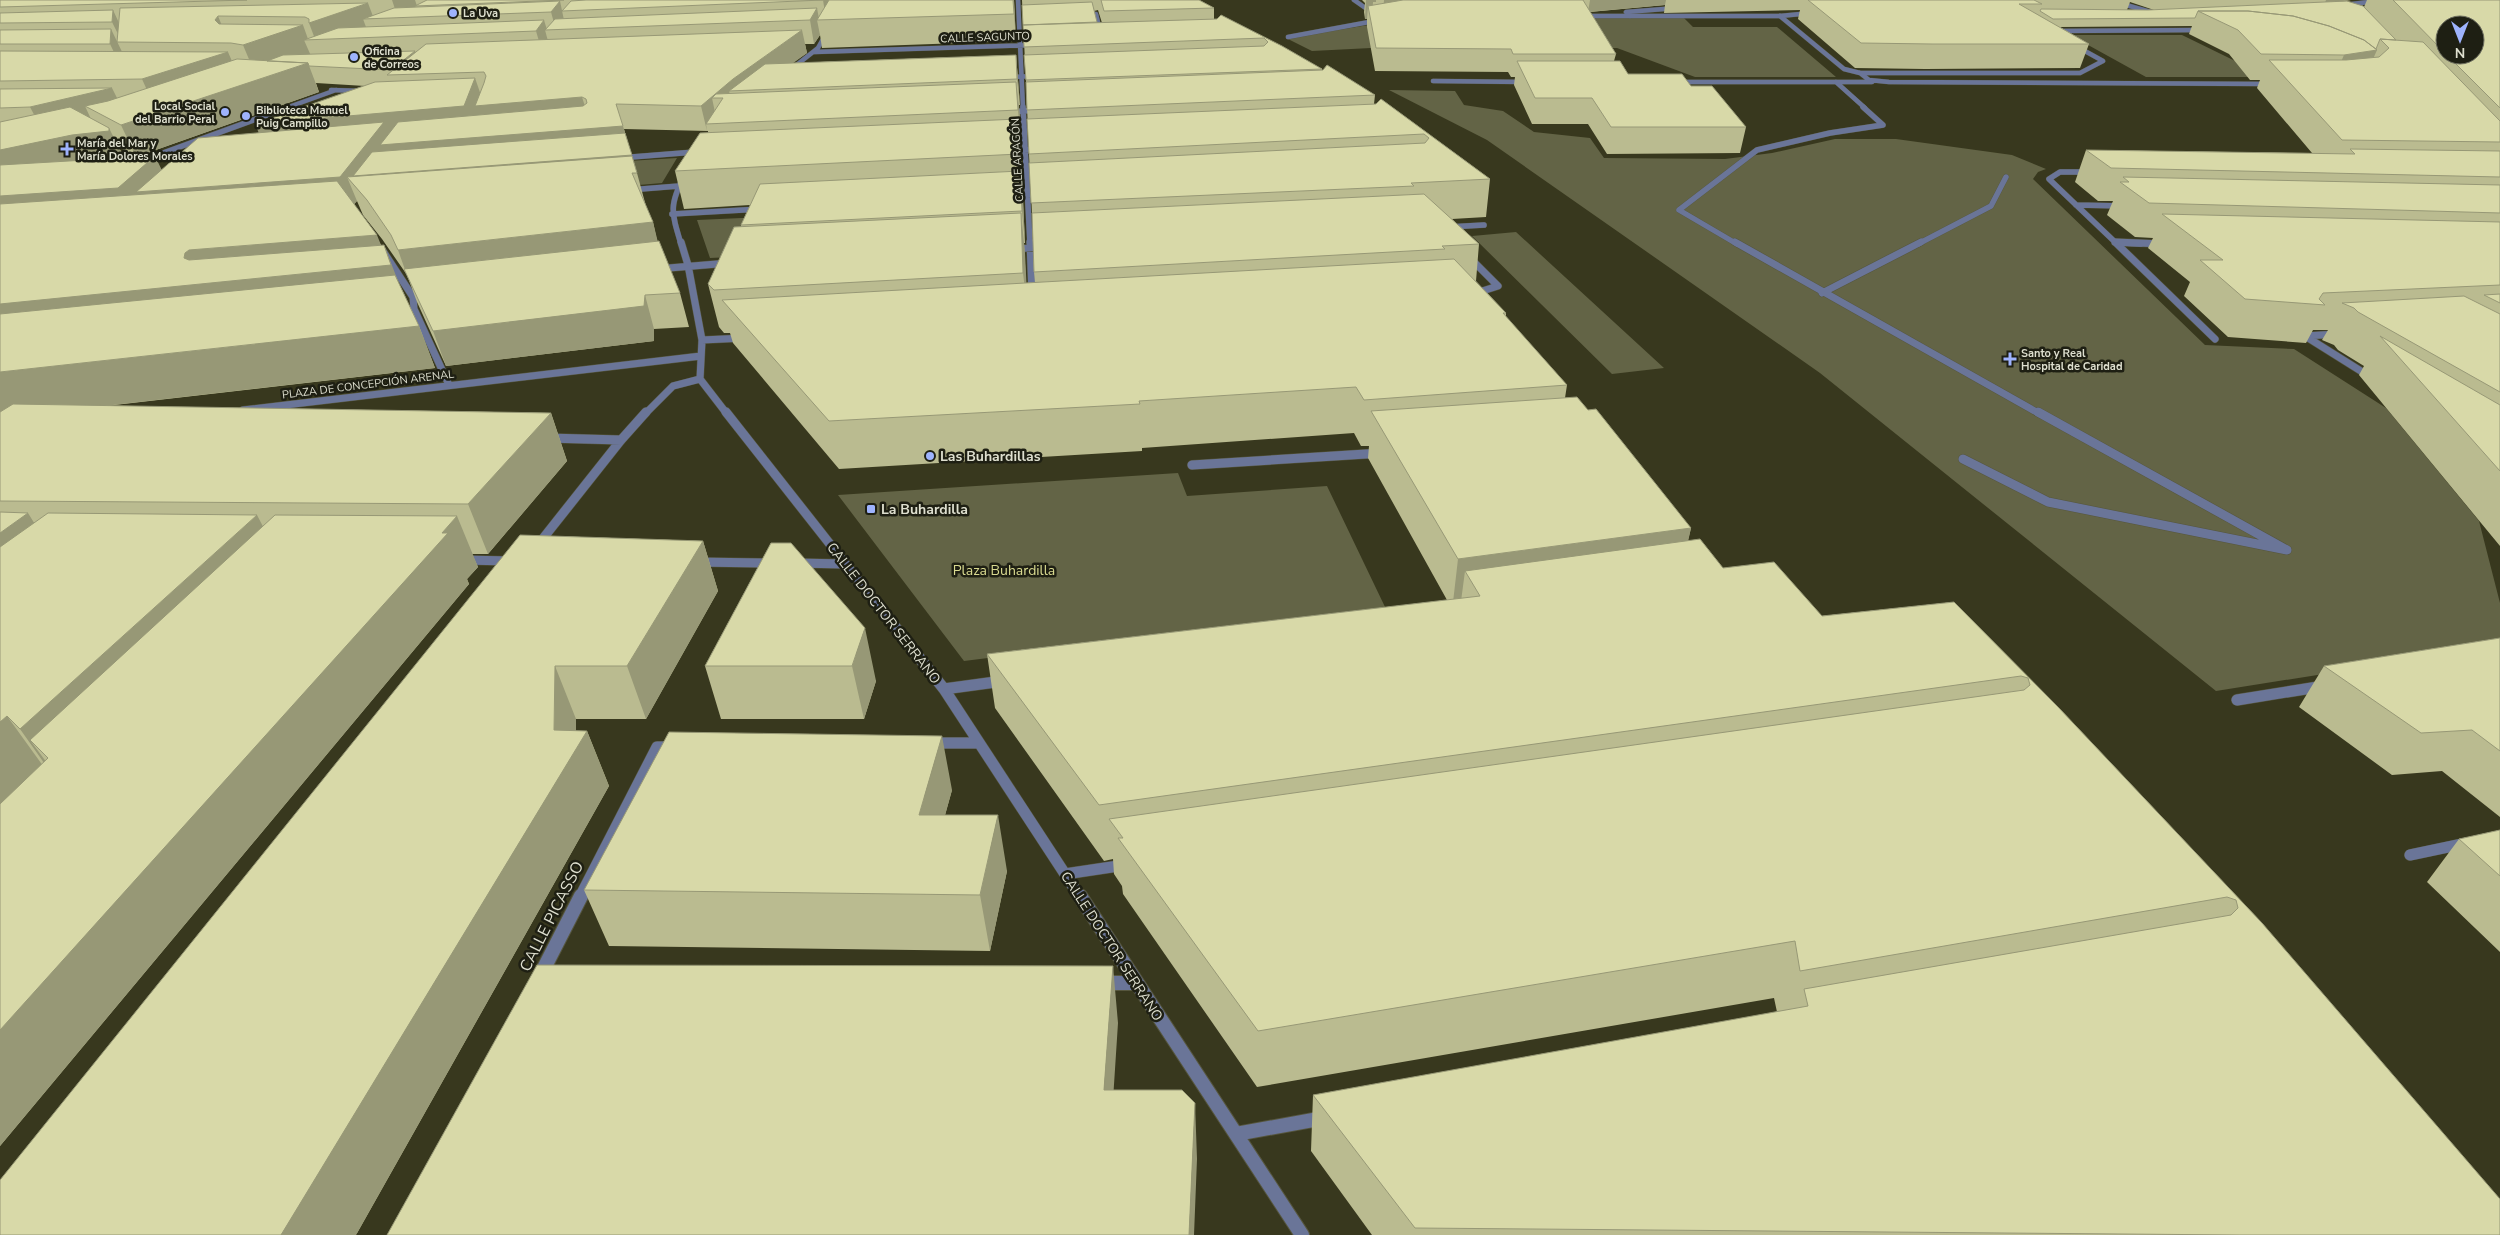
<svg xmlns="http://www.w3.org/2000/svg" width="2500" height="1235" viewBox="0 0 2500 1235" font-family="'Nunito Sans',sans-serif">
<rect width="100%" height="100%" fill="#38381e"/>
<path fill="#636446" d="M1426 16 1684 18 1693 27H1777L1836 77H1695L1617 48H1371L1312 51 1286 38Z
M2070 35H2182L2268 77H2146Z
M1389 90 1455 91 1464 105 1503 111 1534 132 1590 138 1604 158 1725 159 1772 153 1835 139H1896L2012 155 2046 169 2038 172 2033 179 2205 345 2294 349 2386 408 2479 521 2500 603V646L2216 691 1820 373 1487 140Z
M677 158 662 183 627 186 628 161Z
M806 215 793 254 710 258 697 220Z
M1516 232 1664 368 1612 374 1472 236Z
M1178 473 1187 496 1327 486 1386 609 964 661 838 495Z"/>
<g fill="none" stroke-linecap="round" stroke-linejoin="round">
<g stroke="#56563e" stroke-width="5">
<path id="service-far3" d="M1780 16 1844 69 1860 73H2080L2103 61 2074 45
M2054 31 2202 30
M1860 73 1869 80 1889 82 2272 84
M1433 81 1527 82
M1674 82H1872
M1836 82 1865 108"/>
</g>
<g stroke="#56563e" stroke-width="6">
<path id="service-far2" d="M1737 244 1679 210 1757 150 1830 133 1883 125 1863 107
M1918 244 1991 206 2006 177"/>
</g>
<g stroke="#56563e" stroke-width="8">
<path id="service-far1" d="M1735 242 2040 414
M1822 293 1921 242"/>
</g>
<g stroke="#56563e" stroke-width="10">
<path id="service" d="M1963 459 2048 502 2287 550 2038 412"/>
</g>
<g stroke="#56563e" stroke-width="5">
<path id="pedestrian-far1" d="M1288 37 1380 20"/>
</g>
<g stroke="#56563e" stroke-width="8">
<path id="pedestrian" d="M2116 243 2215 339"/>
</g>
<g stroke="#56563e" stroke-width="5">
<path id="minor-far5" d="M1018 0 1023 108
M2109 0 2154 13
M1081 15 1096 14 1101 35
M1630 16 1626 12 1677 8
M814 52 1036 45
M789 71 818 48 827 32
M1004 77 1037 76
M331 90 364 91
M286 108 336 90"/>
</g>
<g stroke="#56563e" stroke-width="6">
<path id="minor-far4" d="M1023 107 1030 244
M1006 112 1039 110
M1008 151 1041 149
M619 158 695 152
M144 160 289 107
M2092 172H2060L2049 179 2116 243 2141 244
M629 190 679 186
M1010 196 1043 194
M2076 205 2124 206
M672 214 761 209
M1448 227 1484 225
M681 244C671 211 669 205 685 174"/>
</g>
<g stroke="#56563e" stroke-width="8">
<path id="minor-far3" d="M681 242 688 265 702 340 700 379 727 414
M1030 242 1032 294
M2115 242 2163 244
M1011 249 1046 247
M383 251 413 297 414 309 449 385
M1468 256 1498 286 1473 294
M657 269 729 263
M2305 336 2372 378
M2305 336 2337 334
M702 340 745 338
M243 410 701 356
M645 414 673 386 700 379"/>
</g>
<g stroke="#56563e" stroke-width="10">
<path id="minor-far2" d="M726 412 896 628
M547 438 621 440
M1192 465 1382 453
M537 546 621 440 646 412
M463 560 511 561
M696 562 771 563
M796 563 845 564"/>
</g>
<g stroke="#56563e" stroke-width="12">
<path id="minor-far1" d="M895 627 944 689 1080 897
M944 689 1003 681
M2237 700 2324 686
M930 743H979
M2410 855 2467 843
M1065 874 1125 865
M580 897 657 747H673"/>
</g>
<g stroke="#56563e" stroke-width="16">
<path id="minor" d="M1080 896 1302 1235
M540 976 581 896
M1102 983H1136
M1236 1134 1324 1118"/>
</g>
<g stroke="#56563e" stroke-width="5">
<path id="tertiary" d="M1354 0 1374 14
M2343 5 2378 1
M1578 16H1780L1811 13"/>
</g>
<use href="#service-far3" stroke="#6a7598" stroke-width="4.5"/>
<use href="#service-far2" stroke="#6a7598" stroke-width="5.5"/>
<use href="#service-far1" stroke="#6a7598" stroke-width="7"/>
<use href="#service" stroke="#6a7598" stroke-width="9"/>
<use href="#pedestrian-far1" stroke="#6a7598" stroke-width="4.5"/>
<use href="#pedestrian" stroke="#6a7598" stroke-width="7"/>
<use href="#minor-far5" stroke="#6a7598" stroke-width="4.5"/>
<use href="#minor-far4" stroke="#6a7598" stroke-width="5.5"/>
<use href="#minor-far3" stroke="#6a7598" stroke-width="7"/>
<use href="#minor-far2" stroke="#6a7598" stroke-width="9"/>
<use href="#minor-far1" stroke="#6a7598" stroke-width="11"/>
<use href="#minor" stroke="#6a7598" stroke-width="14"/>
<use href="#tertiary" stroke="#6a7598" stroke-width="4.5"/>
</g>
<path fill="#babb90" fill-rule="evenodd" d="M0 0H1014L1016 41 822 48 820 35 814 44H805L807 53 792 63 1016 55 1020 105H1019L1023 200 1025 243H1024L1026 283H1035L1034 272 1032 213 1029 154 1026 82 1022 0H1199L1214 8V19H1217L1221 15 1322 69V70L1375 95 1374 104H1376L1381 99 1490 179 1486 217 1452 219 1479 244 1476 281 1506 313V317L1567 385 1565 398 1691 528 1688 540 1723 568 1822 616 1954 602 2058 707 2262 923 2500 1235H1372L1311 1151 1313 1095 1777 1012 1774 998 1257 1087 1123 894 1122 886 1114 874 1113 859 1104 861 995 708 987 654 1447 600 1368 458 1369 446H1361L1354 433 1142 448V451L839 469 733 343 730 333H724L719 327 708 284 741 227V225L750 205 684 209 675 171 708 133V131L624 129 637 173 647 210 653 222 657 241 680 293 689 327 654 329V341L446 366 417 302 407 275 382 239 363 215 357 201 354 204 381 245 419 326 435 368 106 406 551 413 567 461 488 554H472L478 567 467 579 469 584 0 1146ZM1098 10 1102 23H1097L1094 11ZM316 83 365 86 258 133 162 170 124 158 119 147 136 157 319 92Z
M1362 0H2351L2338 2 2364 7 2367 0H2500V546L2359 375 2364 366 2338 350 2334 345 2322 340 2328 330H2313L2306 343 2228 337 2184 296 2190 282 2148 248 2153 238 2135 237 2107 215 2113 201H2098L2075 182 2086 150 2312 153 2257 88 2260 80H2250L2229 54 2189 34 2192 26 2060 27 2089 44 2080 68 1925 69 1855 68 1798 19 1800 10 1664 13 1665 5 1590 12 1616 54 1614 61 1628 74 1691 86 1746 127 1740 153 1607 154 1588 124H1532L1514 85 1515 77H1511L1508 72 1375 71 1367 27V19H1365L1364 12 1365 3ZM2130 2 2154 10H2127ZM2445 25 2475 55H2445Z
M520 535 703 541 718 591 646 719H576V731H587L609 786 356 1235Z
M771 543 876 681 864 719H721L705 666Z
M2500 638V817L2442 771 2392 775 2299 707 2324 666Z
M952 790 945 815 1007 871 990 951 609 946 584 890Z
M2500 830V952L2427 882 2459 839Z"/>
<path fill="#979876" d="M392 0H415L417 6H415L418 14 398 18Z
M823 0H831L826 19Z
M1013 0H1014L1016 41 1014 14Z
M1366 0H1376V2H1373L1372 18 1368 6 1367 19H1365Z
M1384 0H1427L1383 16Z
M1590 0H1666L1665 5 1588 12Z
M2326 0H2351L2325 3Z
M560 1 565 25 556 30 551 12Z
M368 3 374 19H363L369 35 315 39 309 23Z
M817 8 819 19 817 20 820 35 814 44 810 20Z
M113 10 126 38 122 42 112 22Z
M218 16 229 43 215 20Z
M544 20 547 30H545L549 45 543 55 536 31Z
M303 25 308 39 304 40 311 56 256 76 243 45Z
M111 29 125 58 124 73 110 44Z
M802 30 807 53 756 90 729 91 733 108 723 98H712L717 122 706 124 707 131 701 106 733 79Z
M2377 50 2366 75 2333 80 2344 55Z
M415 51 421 68 392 75 391 70Z
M228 52 241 82 156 110 142 79Z
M1016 55 1020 105 1017 79Z
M308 63 319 92 136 157 121 125Z
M475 78 484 104 582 97 590 122 623 126 637 173 367 200 347 177 357 201 352 207 0 234V196L155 156 171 189 267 152 255 124Z
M1016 82 1020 116 1021 145 1018 110Z
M112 88 128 120 85 106 95 128 47 139 30 107Z
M1018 119 1021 155 1023 191 1019 154Z
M109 128 126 162 0 188V145Z
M1020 171 1023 200 1025 243 1022 211Z
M1021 213 1025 253 1028 315 1023 273Z
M653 222 663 263 408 278 398 250Z
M377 235 389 265 384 245 407 304 0 348V304L184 258 185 253 189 250Z
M645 295 654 329V341L446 366 433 331Z
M419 326 435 368 0 418V372Z
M551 413 567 461 488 554 468 504Z
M28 513 59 563 0 610V533Z
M257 515 283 565 48 758 30 740 61 782 59 784 20 729Z
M457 516 478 567 467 579 469 584 0 1146V1030Z
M1691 528 1680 578 1465 571 1460 609 1452 611 1458 559Z
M703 541 718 591 646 719 627 666Z
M865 628 876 681 864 719 852 666Z
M555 666 576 719V749L587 731 609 786 356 1235H281L554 730Z
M7 716 46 770 0 814V722Z
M942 736 952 790 930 870 919 815Z
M998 815 1007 871 990 951 980 895Z
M1113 966 1118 1023 1110 1146 1104 1090Z
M1195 1103 1197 1159 1194 1235H1189Z"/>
<path fill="#d8d9a8" stroke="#979876" d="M0 0H247L0 7Z
M427 0H564L415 6Z
M586 0H823L562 11 571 1Z
M829 0H1013L1014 14 817 20Z
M1101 0H1199L1214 8 1104 11Z
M1403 0H1583L1616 54H1513L1511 49 1376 48 1368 6Z
M1808 0H2034L2042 4H2019L2089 44H1932L1861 43Z
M2393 0H2500V108L2447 55H2475V25H2445V53Z
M560 1 551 12 363 19 394 8Z
M2347 1 2363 6 2396 40 2380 39 2376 49 2364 40 2329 26 2293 16 2248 11H2198L2195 18 2053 19 2040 11 2041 9 2148 10Z
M1092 2 1097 22 1023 25 1022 5Z
M368 3 309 23V19L305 17 218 16 215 20 219 24 303 25 243 45 231 43 117 42 120 8Z
M817 8 810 20 545 30 555 19Z
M113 10 112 22 0 23V13Z
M2198 11H2248L2293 16 2329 26 2364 40 2377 50 2344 55 2261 54 2238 30Z
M1221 15 1282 46 1322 69 1026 80 1024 55 1264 46 1268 42 1264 38 1024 47 1023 25 1217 19Z
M544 20 536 31 304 40 338 28Z
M111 29 110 44H0V30Z
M802 30 733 79 701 106 616 104 623 126 380 145 398 122 583 106 587 103 586 99 582 97 475 106 484 83 486 76 484 72 387 75 426 44Z
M2380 39 2423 42 2500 121V142L2342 140 2269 60H2346L2379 57 2389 48Z
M0 51 228 52 142 79 0 81Z
M415 51 391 70 309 66 308 63 267 61 283 55Z
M1016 55 1017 79 729 91 765 64Z
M237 59 308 63 121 125 85 106 108 101Z
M1517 61H1620L1628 74H1682L1691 86H1712L1746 127H1611L1592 98H1535Z
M1327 65 1375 95 1027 110 1026 82 1323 70Z
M475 78 464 106 255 124 375 82Z
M1016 82 1018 110 706 124 723 98H712L716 94Z
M112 88 30 107 0 108V89Z
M1381 99 1490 179 1411 183 1414 186 1031 203 1029 163 1425 143 1429 138 1424 134 1029 154 1027 119 1376 104Z
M70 107 109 128V131L72 135 0 150V122Z
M1018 119 1019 154 675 171 700 133Z
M384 122 340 177 136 192 198 138Z
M625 133 632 155 353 176 372 152Z
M2350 149 2500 151V177L2111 168 2086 150 2355 154Z
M155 156 118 188 0 196V165Z
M632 156 637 173H632L653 222 398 250 391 235 367 200 347 177Z
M1020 171 1022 211 741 225 760 184Z
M2123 177 2500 185V213L2149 203 2120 182H2129Z
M337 181 377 235 189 250 185 253 184 258 189 260 384 245 391 265 0 304V204Z
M1424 194 1479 244 1442 246 1445 249 1034 272 1032 213Z
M1021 213 1023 273 714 290 708 284 734 227Z
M2162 214 2500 222V285L2323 293 2319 299 2325 305 2245 299 2200 260H2223Z
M659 241 680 293 645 295 644 306 433 331 404 269Z
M1454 259 1506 313H1503L1567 385 1364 400 1356 387 1139 401 1140 404 829 421 722 300Z
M395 275 419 326 0 372V314Z
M2500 294V303L2484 295Z
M2464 296 2500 314V392L2358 312 2354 308 2342 303Z
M2380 336 2500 405V471Z
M1577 397 1588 410 1596 409 1691 528 1458 559 1371 411Z
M13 404 551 413 468 504 0 501V412Z
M0 512 28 513 0 533Z
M48 513 257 515 20 729 7 716 0 722V547Z
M275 515 457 516 442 533H448L0 1030V804L48 758 30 740Z
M520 535 703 541 627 666H555L554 730 587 731 281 1235H0V1180Z
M1700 539 1723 568 1774 562 1822 616 1954 602 2058 707 2262 923 2500 1199V1235H2239L1415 1228 1313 1095 1808 1006 1804 989 2231 915 2238 908 2236 900 2227 897 1800 971 1795 941 1258 1031 1118 838H1123L1109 819 2024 690 2030 685 2028 678 2021 676 1099 805 987 654 1480 596 1465 571Z
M771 543H791L865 628 852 666H705Z
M2500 638V751L2472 730 2421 733 2324 666Z
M669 732 942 736 919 815H998L980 895 584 890Z
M2500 830V876L2459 839Z
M537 965 1113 966 1104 1090H1182L1195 1103 1189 1235H387Z"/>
<g fill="#9eb3fd" stroke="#1e1f13" stroke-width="2">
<circle cx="453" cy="13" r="5"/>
<circle cx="354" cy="57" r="5"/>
<circle cx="225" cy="112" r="5"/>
<circle cx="246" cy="116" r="5"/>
<path d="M64.5 141.5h5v5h5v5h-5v5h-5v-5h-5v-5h5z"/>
<path d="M2007.5 351.5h5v5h5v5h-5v5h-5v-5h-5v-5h5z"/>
<circle cx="930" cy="456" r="5"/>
<rect x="866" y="504" width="10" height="10" rx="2.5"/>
</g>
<g text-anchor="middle" stroke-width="5" stroke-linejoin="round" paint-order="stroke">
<g font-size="11" font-weight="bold" fill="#dedfcf" stroke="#1e1f13" text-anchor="start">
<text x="463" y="17">La Uva</text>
<text x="364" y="55">Oficina<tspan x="364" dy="13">de Correos</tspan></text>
<text x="215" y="110" text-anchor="end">Local Social<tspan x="215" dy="13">del Barrio Peral</tspan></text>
<text x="256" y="114">Biblioteca Manuel<tspan x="256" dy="13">Puig Campillo</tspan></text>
<text x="77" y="147">María del Mar y<tspan x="77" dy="13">María Dolores Morales</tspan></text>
<text x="2021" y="357">Santo y Real<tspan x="2021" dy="13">Hospital de Caridad</tspan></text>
</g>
<g font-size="11" fill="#dedfcf" stroke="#1e1f13">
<text transform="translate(985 37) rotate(-2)" y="4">CALLE SAGUNTO</text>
<text transform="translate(1017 160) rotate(-93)" y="4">CALLE ARAGÓN</text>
<text transform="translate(368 384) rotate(-7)" y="4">PLAZA DE CONCEPCIÓN ARENAL</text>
</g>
<g font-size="14" font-weight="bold" fill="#dedfcf" stroke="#1e1f13" text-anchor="start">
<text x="940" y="461">Las Buhardillas</text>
<text x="881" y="514">La Buhardilla</text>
</g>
<g font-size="14" fill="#d9da90" stroke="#1e1f13">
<text x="1004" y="575">Plaza Buhardilla</text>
</g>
<g font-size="14" fill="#dedfcf" stroke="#1e1f13">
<text transform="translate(884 613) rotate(52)" y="5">CALLE DOCTOR SERRANO</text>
<text transform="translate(1112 946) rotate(57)" y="5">CALLE DOCTOR SERRANO</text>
</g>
<g font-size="16" fill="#dedfcf" stroke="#1e1f13">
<text transform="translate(551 916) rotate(-63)" y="6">CALLE PICASSO</text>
</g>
</g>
<g transform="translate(2460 40) rotate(180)"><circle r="24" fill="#1e1f13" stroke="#6b6c5e"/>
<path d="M0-4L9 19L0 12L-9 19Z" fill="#9eb3fd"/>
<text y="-8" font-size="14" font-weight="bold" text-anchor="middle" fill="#dedfcf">N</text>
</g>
</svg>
